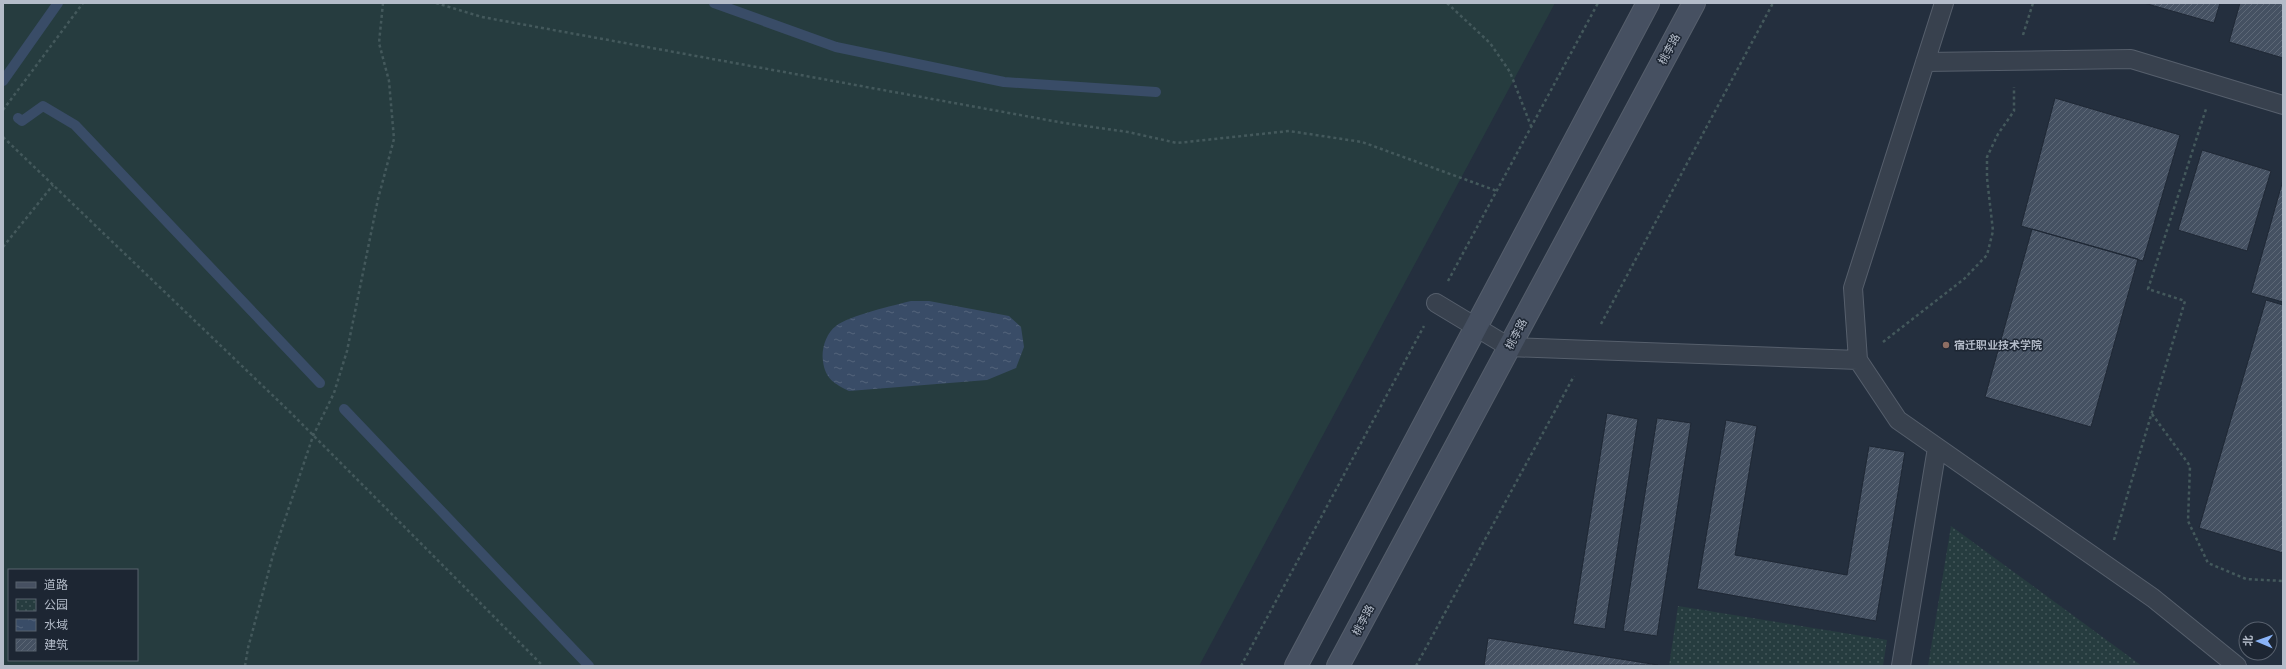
<svg xmlns="http://www.w3.org/2000/svg" width="2286" height="669" viewBox="0 0 2286 669" font-family="'Roboto Condensed','Noto Sans SC',sans-serif">
<defs>
<pattern id="park-dots" width="8" height="8" patternUnits="userSpaceOnUse"><rect width="8" height="8" fill="#263c3f"/><path d="M2 2h.1M6 6h.1" fill="none" stroke="#435659" stroke-width="1.8" stroke-linecap="round"/></pattern>
<pattern id="water-ripples" width="26" height="14" patternUnits="userSpaceOnUse"><rect width="26" height="14" fill="#394c67"/><path d="M2 4q2-2 4 0t4 0M15 11q2-2 4 0t4 0" fill="none" stroke="#53647b"/></pattern>
<pattern id="building-hatch" width="6" height="6" patternUnits="userSpaceOnUse"><rect width="6" height="6" fill="#455162"/><path d="M-1 1l2-2M0 6l6-6M5 7l2-2" fill="none" stroke="#5d6877"/></pattern>
</defs>
<rect width="100%" height="100%" fill="#242f3e"/>
<path fill="#263c3f" fill-rule="evenodd" d="M3 3H1555L1199 666H3ZM9 570H137V660H9Z"/>
<path fill="url(#park-dots)" d="M1951 526 2142 666H1928Z
M1678 606 1887 640 1883 666H1669Z"/>
<path fill="url(#water-ripples)" d="M911 301H929L1009 316 1021 327 1024 347 1016 368 987 380 849 391C835 384 825 379 823 361 821 350 826 333 836 326 848 316 895 305 911 301Z"/>
<g fill="none" stroke-linecap="round" stroke-linejoin="round">
<path stroke="#394c67" stroke-width="10" d="M714 3 836 47 1004 82 1156 92
M3 81 58 3
M18 118 22 121 43 106 75 125 320 383
M344 409 589 666"/>
</g>
<path fill="url(#building-hatch)" stroke="#1f2835" d="M2144 3H2220L2214 23Z
M2240 3H2283V58L2229 42Z
M2055 98 2180 135 2143 261 2021 226Z
M2202 150 2271 171 2247 251 2178 230Z
M2283 180V302L2251 293Z
M2032 229 2138 259 2091 427 1985 397Z
M2266 300 2283 305V553L2199 528Z
M1607 413 1638 419 1605 629 1573 624Z
M1657 418 1691 423 1657 636 1623 631Z
M1726 420 1757 426 1735 555 1847 575 1869 446 1905 452 1876 621 1697 589Z
M1488 638 1658 665 1484 666Z"/>
<g fill="none" stroke-linecap="round" stroke-linejoin="round">
<g stroke="#565f6c" stroke-width="20">
<path id="service" d="M1944 3 1853 288 1858 360 1898 420 2153 598 2237 666
M1925 62 2131 59 2283 105
M1436 303 1509 347 1858 360
M1901 666 1937 448"/>
</g>
<g stroke="#565f6c" stroke-width="24">
<path id="secondary" d="M1296 666 1648 3
M1338 666 1694 3"/>
</g>
<path stroke="#44595c" stroke-width="2.5" stroke-dasharray="3 3" stroke-linecap="butt" d="M436 3 482 17 1064 123 1128 132 1177 143 1289 131 1362 142 1497 191
M1447 3 1490 43 1510 72 1531 126
M2023 35 2033 3
M3 110 83 3
M3 137 290 412 543 666
M3 247 53 185
M1448 281 1598 3
M1601 324 1773 3
M1883 342 1964 279 1987 255 1993 231 1987 178V157L1998 134 2014 111V87
M2152 414 2190 466 2188 521 2208 563 2246 579 2283 581
M2114 540 2185 301 2148 289 2206 109
M245 666 248 648 273 555 313 436 334 393 347 351 378 199 394 139 389 81 379 43 383 3
M1241 666 1424 326
M1416 666 1574 376"/>
<use href="#service" stroke="#38414e" stroke-width="18"/>
<use href="#secondary" stroke="#465061" stroke-width="22"/>
</g>
<circle fill="#8d6e63" stroke="#1d2633" stroke-width="1.5" cx="1946" cy="345" r="4"/>
<g text-anchor="middle" stroke-width="3" stroke-linejoin="round" paint-order="stroke">
<g font-size="11" fill="#b4bcc9" stroke="#1d2633">
<text transform="translate(1669 49) rotate(-62)" y="4">桃李路</text>
<text transform="translate(1516 334) rotate(-62)" y="4">桃李路</text>
<text transform="translate(1363 620) rotate(-62)" y="4">桃李路</text>
</g>
<g font-size="11" font-weight="bold" fill="#b4bcc9" stroke="#1d2633" text-anchor="start">
<text x="1954" y="349">宿迁职业技术学院</text>
</g>
</g>
<rect width="2286" height="669" fill="none" stroke="#b4bcc9" stroke-width="8"/>
<rect x="8" y="569" width="130" height="92" fill="#1d2633" stroke="#59626f"/>
<rect x="16" y="582" width="20" height="6" fill="#465061" stroke="#59626f"/>
<text x="44" y="589" font-size="12" fill="#b4bcc9">道路</text>
<rect x="16" y="599" width="20" height="12" fill="url(#park-dots)" stroke="#59626f"/>
<text x="44" y="609" font-size="12" fill="#b4bcc9">公园</text>
<rect x="16" y="619" width="20" height="12" fill="url(#water-ripples)" stroke="#59626f"/>
<text x="44" y="629" font-size="12" fill="#b4bcc9">水域</text>
<rect x="16" y="639" width="20" height="12" fill="url(#building-hatch)" stroke="#59626f"/>
<text x="44" y="649" font-size="12" fill="#b4bcc9">建筑</text>
<g transform="translate(2258 641) rotate(272)"><circle r="19" fill="#1d2633" stroke="#59626f"/>
<path d="M0-3L7 15L0 10L-7 15Z" fill="#8ab4f8"/>
<text y="-6" font-size="11" font-weight="bold" text-anchor="middle" fill="#b4bcc9">北</text>
</g>
</svg>
